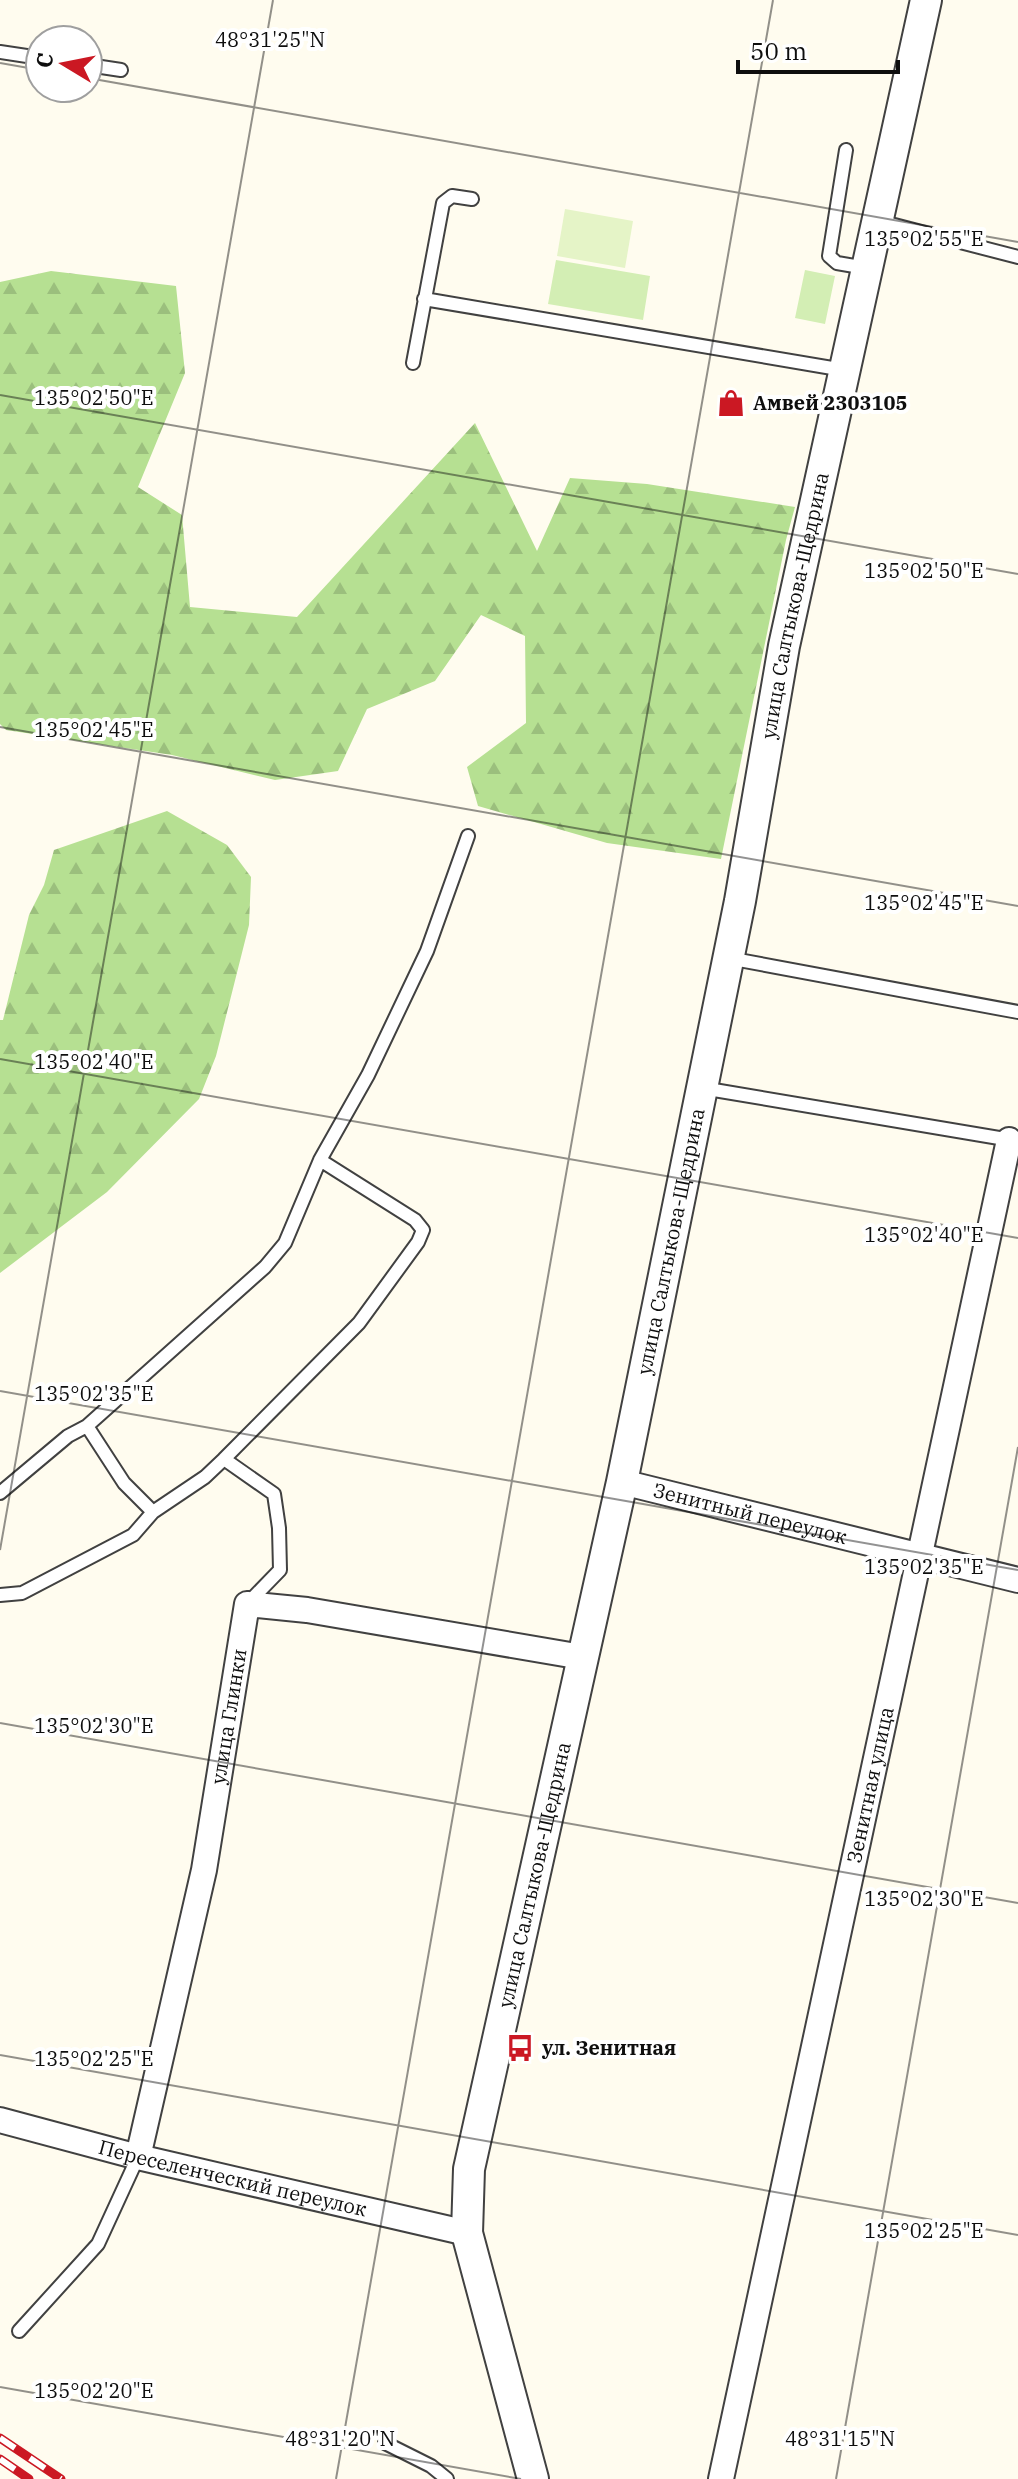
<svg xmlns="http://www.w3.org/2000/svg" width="1018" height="2479" viewBox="0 0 1018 2479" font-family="'IBM Plex Serif',serif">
<defs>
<pattern id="forest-firs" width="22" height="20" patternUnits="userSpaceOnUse" patternTransform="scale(2)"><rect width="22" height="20" fill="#b6e092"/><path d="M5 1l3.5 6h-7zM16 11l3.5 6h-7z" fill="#9bbf7d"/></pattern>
</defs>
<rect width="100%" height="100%" fill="#fffcef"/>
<path fill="url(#forest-firs)" d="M51 271 176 286 185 373 138 487 182 515 190 607 297 617 475 423 537 551 570 478 647 484 795 507 786 540 721 859 607 843 478 806 467 767 526 723 525 636 481 615 435 681 367 709 338 771 275 780 172 755 6 730 0 724V282Z
M167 811 227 845 251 877 249 925 216 1056 199 1099 107 1192 0 1273V1020H3L29 915 44 885 54 850Z"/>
<path fill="#d3eeb4" d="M556 260 650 276 643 320 548 304Z
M805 270 835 276 825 324 795 318Z"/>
<path fill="#e5f4c7" d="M565 209 633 221 625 268 557 256Z"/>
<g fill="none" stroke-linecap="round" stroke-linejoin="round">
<g stroke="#414141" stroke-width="16">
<path id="service" d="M0 52 40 58
M88 65 121 70
M846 150 829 256 837 263 866 268
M879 221 1018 257
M424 299 844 370
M413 363 443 203 452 196 472 199
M728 958 1018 1012
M702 1088 1011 1140
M87 1426 124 1483 153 1512 205 1477 224 1459 274 1494 279 1528 280 1570 247 1604
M224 1459 359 1323 418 1242 423 1230 415 1220 320 1160
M0 1493 68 1436 87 1426 265 1267 285 1243 320 1160 368 1075 427 951 468 836
M0 1595 22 1593 133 1535 153 1512
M19 2331 98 2244 138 2157
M385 2443 431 2466 447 2479"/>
</g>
<g stroke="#414141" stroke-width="28">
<g id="minor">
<path id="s1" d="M622 1482 1018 1580"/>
<path id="s2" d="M0 2120 138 2157 467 2233"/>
<path id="s3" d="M138 2157 204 1870 247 1604 307 1610 582 1657"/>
<path id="s4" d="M721 2479 1009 1140"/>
</g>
</g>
<g stroke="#414141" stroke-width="34">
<g id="tertiary">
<path id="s5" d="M533 2479 467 2233 469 2169 622 1482 740 901 784 646 926 0"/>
</g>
</g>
<use href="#service" stroke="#fff" stroke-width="12"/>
<use href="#minor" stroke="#fff" stroke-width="24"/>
<use href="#tertiary" stroke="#fff" stroke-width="30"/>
<g stroke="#cb1823" stroke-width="9">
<path id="rail" d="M0 2438 61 2479
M0 2459 29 2479"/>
</g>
<use href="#rail" stroke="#fff" stroke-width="6" stroke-dasharray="18" stroke-linecap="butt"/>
</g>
<path fill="none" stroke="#0e0e0e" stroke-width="2" stroke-opacity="0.45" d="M0 63 40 70M88 78 1018 242M0 395 1018 574M0 727 1018 906M0 1059 1018 1238M0 1391 1018 1570M0 1550 273 0M0 1723 1018 1903M0 2055 1018 2235M0 2387 521 2479M336 2479 773 0M836 2479 1018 1447"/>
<defs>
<g id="shop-bare" transform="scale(2.16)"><path d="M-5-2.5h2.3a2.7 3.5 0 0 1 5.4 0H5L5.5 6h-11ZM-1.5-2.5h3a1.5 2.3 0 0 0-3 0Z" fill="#cb1823" stroke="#fff" stroke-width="2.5" paint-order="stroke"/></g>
<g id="bus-bare" transform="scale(2.16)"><path d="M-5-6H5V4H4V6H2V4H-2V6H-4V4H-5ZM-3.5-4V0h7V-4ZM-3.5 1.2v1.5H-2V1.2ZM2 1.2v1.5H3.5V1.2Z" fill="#cb1823" stroke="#fff" stroke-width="2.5" paint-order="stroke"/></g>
</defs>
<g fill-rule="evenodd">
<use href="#shop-bare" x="731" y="403"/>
<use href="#bus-bare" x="520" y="2048"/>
</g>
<g text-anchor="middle" stroke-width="8" stroke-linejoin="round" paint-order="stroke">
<g font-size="20" font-weight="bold" fill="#0e0e0e" stroke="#fff" text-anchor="start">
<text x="753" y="410">Амвей 2303105</text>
<text x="542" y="2055">ул. Зенитная</text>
</g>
<g font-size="20" fill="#0e0e0e" stroke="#fff">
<text dy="7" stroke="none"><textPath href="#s5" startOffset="1916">улица Салтыкова-Щедрина</textPath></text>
<text dy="7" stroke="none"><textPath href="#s5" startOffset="1268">улица Салтыкова-Щедрина</textPath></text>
<text dy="7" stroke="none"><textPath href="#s1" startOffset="132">Зенитный переулок</textPath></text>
<text dy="7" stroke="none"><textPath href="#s3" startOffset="450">улица Глинки</textPath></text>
<text dy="7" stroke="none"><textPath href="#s4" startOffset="710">Зенитная улица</textPath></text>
<text dy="7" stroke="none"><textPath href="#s5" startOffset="620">улица Салтыкова-Щедрина</textPath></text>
<text dy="7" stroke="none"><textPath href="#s2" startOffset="240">Переселенческий переулок</textPath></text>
</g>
</g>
<g font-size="20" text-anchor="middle" fill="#0e0e0e" stroke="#fff" stroke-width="8" stroke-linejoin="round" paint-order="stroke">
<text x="270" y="47">48°31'25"N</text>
<text x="924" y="246">135°02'55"E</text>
<text x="94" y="405">135°02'50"E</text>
<text x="924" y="578">135°02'50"E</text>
<text x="94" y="737">135°02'45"E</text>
<text x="924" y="910">135°02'45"E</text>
<text x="94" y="1069">135°02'40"E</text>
<text x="924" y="1242">135°02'40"E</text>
<text x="94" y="1401">135°02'35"E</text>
<text x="924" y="1574">135°02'35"E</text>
<text x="94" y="1733">135°02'30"E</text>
<text x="924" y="1906">135°02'30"E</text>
<text x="94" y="2066">135°02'25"E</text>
<text x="924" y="2238">135°02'25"E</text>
<text x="94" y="2398">135°02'20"E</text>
<text x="340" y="2446">48°31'20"N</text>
<text x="840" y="2446">48°31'15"N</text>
</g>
<g transform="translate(64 64) rotate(280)"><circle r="38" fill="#ffffff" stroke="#9f9f9f" stroke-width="2"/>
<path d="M0-6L14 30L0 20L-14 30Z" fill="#cb1823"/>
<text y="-12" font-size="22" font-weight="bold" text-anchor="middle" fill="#0e0e0e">С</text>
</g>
<path d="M738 60v12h160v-12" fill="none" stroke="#0e0e0e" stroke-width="4"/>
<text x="750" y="60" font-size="24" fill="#0e0e0e" stroke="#ffffff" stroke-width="6" paint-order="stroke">50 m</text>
</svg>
